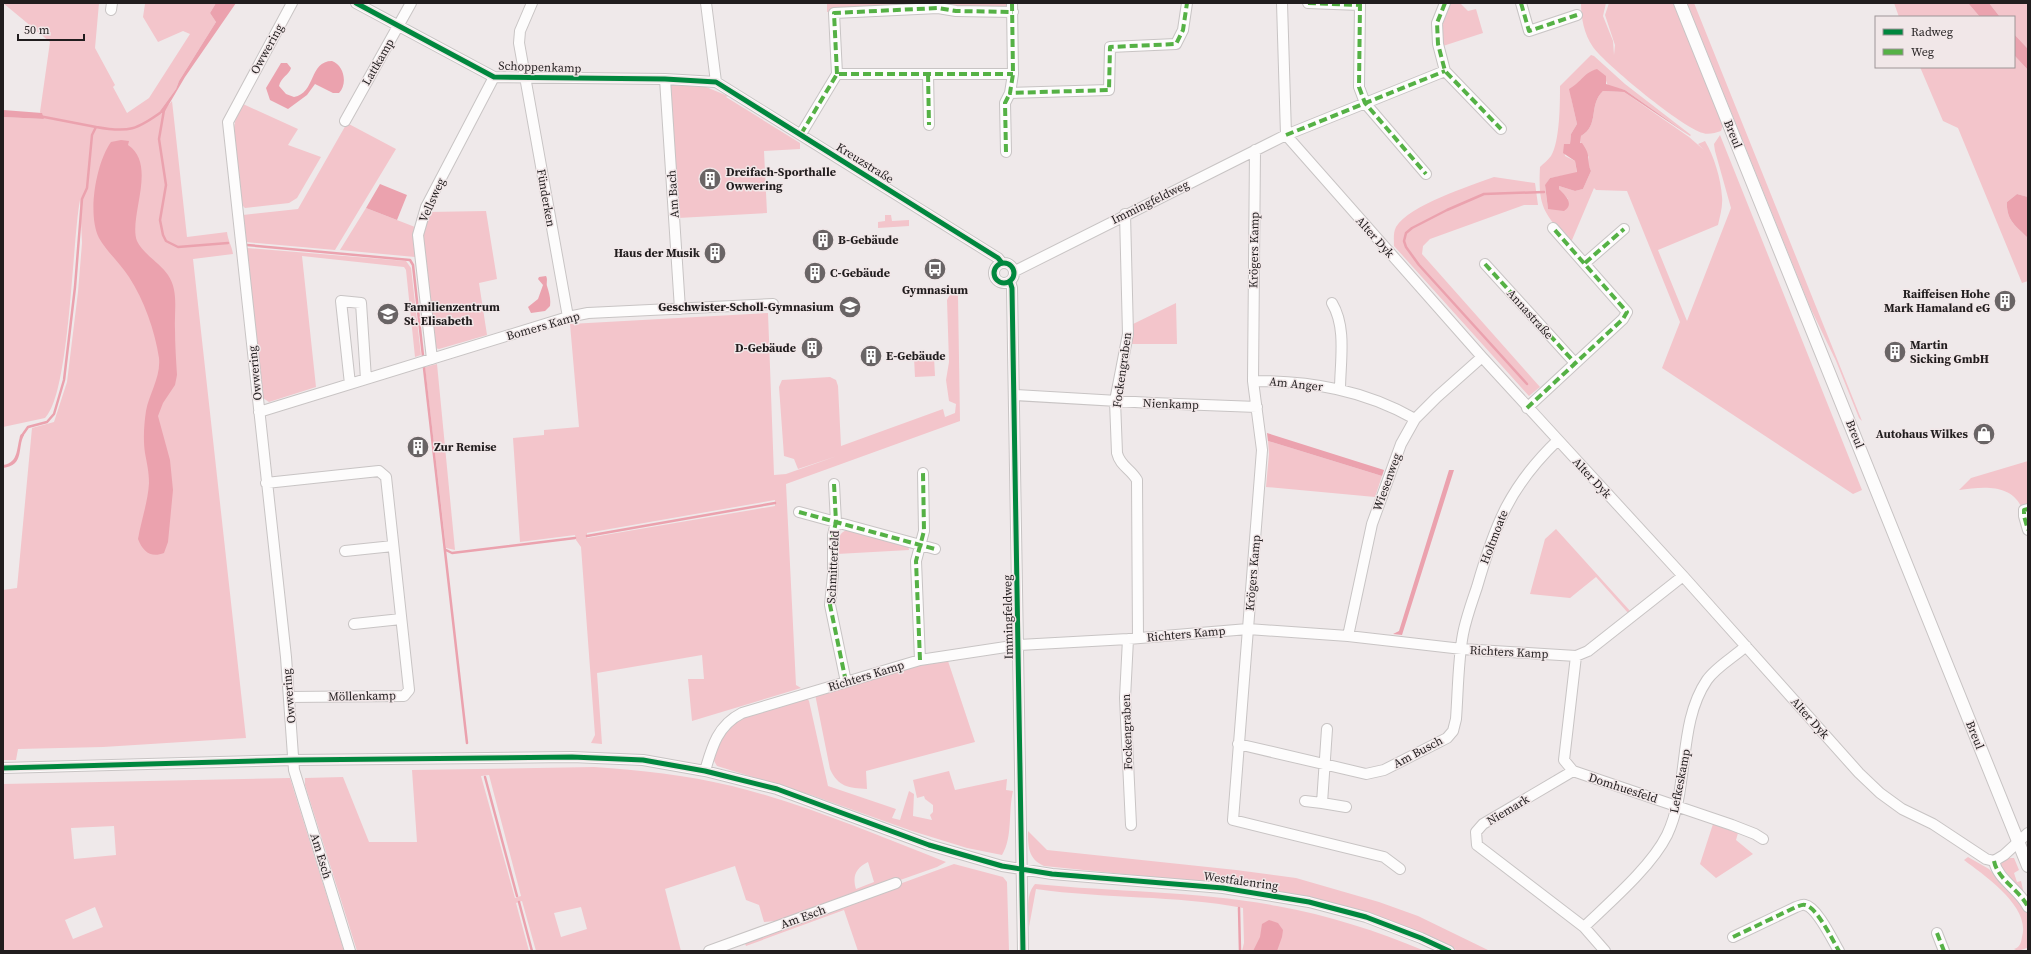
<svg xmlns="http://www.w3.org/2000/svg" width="2031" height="954" viewBox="0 0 2031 954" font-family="'Source Serif 4',serif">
<rect width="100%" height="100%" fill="#efe9ea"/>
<path fill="#f3c5cb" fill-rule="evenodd" d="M3 3H99L95 48 115 85 113 87 127 113 149 98 190 34 183 31 158 42 143 17 145 4 140 3H216L210 13 216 22 179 81 176 89 160 111 161 114 172 101 187 237 227 232C228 241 232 246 233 254L193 259 246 738 103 747 18 749 16 760H3V590L17 588 32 428 54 422 67 382 78 292 82 243 80 200C72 242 70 394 45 418L3 427V117L44 119 40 112 50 42Z
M827 3H1011L1006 8 957 7 935 4 827 12Z
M1450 3H1460L1468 11 1476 9 1483 33 1443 46V21Z
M1581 3H1606L1603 16 1613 41 1614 55 1615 45 1605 15 1609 3H1673L1723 125 1721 131C1715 133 1708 135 1703 133 1684 129 1605 64 1593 47 1584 34 1581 18 1581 3Z
M1687 3H1694L1862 421 1859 418 1836 361 1810 307Z
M1894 3H1968L1980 17H1899Z
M1989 3H2028V49L2014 34V17H2000Z
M1591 55 1594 56 1625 84 1691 135 1690 136 1625 90 1608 86 1605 78 1581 80 1571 97 1577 124 1571 134 1570 144 1564 145 1565 156 1575 161 1577 173 1550 178 1545 186 1548 209 1568 199 1559 189V186L1575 191 1583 189 1591 171 1588 164 1589 157C1584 150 1578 145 1581 136 1600 125 1588 105 1603 91L1624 92 1689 137 1704 150 1698 144 1705 141C1714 156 1721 179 1722 197 1723 206 1720 216 1718 225L1658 250 1687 321 1731 208 1715 151 1714 144 1720 135 1862 490 1853 494 1662 368 1680 322 1627 191 1596 190 1594 188 1572 240H1569C1543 213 1538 206 1540 167 1543 164 1548 160 1551 156 1560 141 1560 103 1560 86Z
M2014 55 2028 70V197L2017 194 2007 202C2006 220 2016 226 2028 238V281L2022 283 1958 128 1943 121 1920 67H2014Z
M671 85 706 87 728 96 726 97 800 143V149L764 151 767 213 678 218Z
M243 104 298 129 288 145 321 157 297 198 289 203 245 208 242 205 234 128 236 116Z
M347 123 396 149 335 250 246 242 243 215 298 209Z
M1494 177 1535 183 1538 205H1524L1430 239 1423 246 1422 254 1540 387 1529 396 1394 246C1394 240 1393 233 1396 227 1409 205 1470 186 1494 177Z
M366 208 415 227V257L340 250Z
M486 211 497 279 479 283 487 335 439 349 435 348 422 245 423 228 428 212Z
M885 215H891L892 221 909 220V226L878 228V222L885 221Z
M247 248 406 261 411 268 421 355 415 357 406 270 404 267 302 256 316 387 269 402 263 398Z
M952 291H962L958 296 960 421 786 484 796 685 801 688 692 721 688 679H704L702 655 597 673 602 744 591 743 595 735 581 547 576 540 575 535 520 542 513 438 544 435V430L579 427 570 324 768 313 774 475 786 474 837 456 798 469 794 459 784 456 779 387 782 380 830 377 836 380 838 386 841 446 943 409 945 417 955 413 956 404 949 401 946 380 949 362 947 300ZM775 500V506L587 538V533Z
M1176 303 1177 344H1132L1131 325Z
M934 357 935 376 915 377 914 358Z
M437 364 455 550 446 548 425 367Z
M1268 441 1382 476 1375 497 1266 487 1269 454Z
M2028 461V504L2021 506C2009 483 1981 487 1959 490L1971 478Z
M849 529 908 544 909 550 837 554C837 543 836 533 849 529Z
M1556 529 1631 612 1629 614 1596 577 1570 598 1530 594 1545 539Z
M947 658 975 742 866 771 867 789C849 788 838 787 830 769L815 694 916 665Z
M806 697 809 701 828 786 896 809 892 818 900 820 909 791 914 794 913 816 932 820 930 815 933 812V805L925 799 924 796 917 798 913 780 949 771 955 790 1007 779 1006 790 1013 791C1008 812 1013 837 1002 855L967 848 912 831 811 795 717 766 713 759 723 734 737 718Z
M594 767C640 770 686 775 732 786 805 804 876 835 946 862L937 867 787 920 764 922 759 905 746 900 735 866 665 889 681 951H536L522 901 516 903 529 951H357L305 785V778L343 777 369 842H417L412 770ZM489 775 521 896 515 898 481 776ZM868 862 874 882 856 889C852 876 856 868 868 862ZM581 907 587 929 561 937 554 913Z
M290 778 344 951H3V784ZM114 826 116 855 74 859 71 828ZM95 907 103 927 73 939 65 920Z
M1713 824 1738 833 1736 840 1753 854 1716 878 1700 864Z
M1028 831 1047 850 1236 870 1296 878 1379 902 1418 916 1490 951H1458L1439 941 1301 896 1241 886 1044 866C1028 859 1028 846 1028 831Z
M1968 857 1989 869 2012 894 2019 898 2028 914 2027 948 2018 951 2014 949C2020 947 2021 943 2022 937 2031 907 1985 876 1964 860Z
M2007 858H2014L2019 870 2014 873 2017 882 2021 881 2024 894 2003 873 2000 866 2003 860Z
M954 864 1003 877 1007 882 1009 951H858L844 910 746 946 744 941Z
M1035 884C1115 892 1198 891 1277 906 1328 915 1377 931 1425 951H1242L1244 943 1243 908C1175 895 1105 899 1036 889L1029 927C1029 913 1025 895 1035 884Z"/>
<path fill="#eba2ae" d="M216 3H236L185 77 165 111H160L176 89 179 81 216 22 210 13Z
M1968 3H1989L2000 17H1980Z
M2014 34 2028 49V70L2014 55Z
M332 61C344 65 348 84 339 93H333L315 84 307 95 288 109 270 100 266 88 281 63H287L291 68C289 75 281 77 279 86L286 94 294 97C316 93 309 61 332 61Z
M1597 69 1606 76V84L1625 90 1690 136 1624 92 1603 91C1588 105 1600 125 1581 136L1580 143H1582C1592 157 1586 159 1591 171L1583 189 1575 191 1559 186V189C1565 195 1575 204 1564 211L1548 209 1545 185 1550 178 1577 172 1575 161 1563 153 1564 144H1570L1571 134 1577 124 1569 89C1583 81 1583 73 1597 69Z
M3 110 42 113 44 119 3 117Z
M121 140 129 141 128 145C158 165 128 217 137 241 142 253 161 264 168 275 179 291 174 311 175 329 175 344 176 359 177 375L175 385 163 403 158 416 170 460 173 490 168 542 164 553C151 558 143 552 138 539 141 521 148 502 149 483 149 472 147 464 145 453 143 440 144 424 146 411 149 394 161 377 159 358 155 331 144 300 129 277 120 263 107 252 99 238 87 214 96 163 111 142Z
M380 184 407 195 397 220 366 208Z
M2017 194 2028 197V238C2016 226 2006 220 2007 202Z
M546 276C548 280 546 283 547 286 549 293 551 298 550 306L545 311 531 313 528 307 538 299 543 285 538 279 539 277Z
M1267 433 1384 470 1382 476 1268 441Z
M21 434 24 435C17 448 25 465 3 468V465C20 463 16 445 21 434Z
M1449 470H1454L1402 635 1393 634 1399 631Z
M1269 920 1278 923 1283 930 1282 937 1277 951H1253L1260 937 1262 924Z"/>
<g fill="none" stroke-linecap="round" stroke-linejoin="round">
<path stroke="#eba2ae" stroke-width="2.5" d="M164 110 159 139 166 185 160 220 163 235 166 241 178 247 228 243
M39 116 96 127
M247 245 410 260 413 265 423 356
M424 368 467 743
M1527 384 1419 265 1406 247 1404 241 1406 233 1412 228 1447 210 1484 194 1544 192
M21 437 28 427 47 422 54 414 64 380 75 287 82 199 87 188 92 135 96 127C129 133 137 130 164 110
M587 536 775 503
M446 550 452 553 575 538
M485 777 517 896
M519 902 532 951
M1239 908 1240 951"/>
<g stroke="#c8c4c4" stroke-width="12">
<path id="minor" d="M292 3 228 122 286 657 294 770 350 951
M356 3 494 77 665 79 716 82 998 258 1002 263
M532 3 520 31 519 43 568 317
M706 3 716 82
M1012 3 1013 74 1010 93 1109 90 1110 47 1176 44 1183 30 1187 3
M1282 3 1286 135 1482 357 1683 576 1859 773 1880 793 1902 809 1933 824 1986 859 1994 861 2004 855 2028 833
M1308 3 1360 5
M1360 3 1359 87 1365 103 1426 174
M1445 3 1437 23 1438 44 1445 71 1501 129
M1521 3 1529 31 1577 15
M111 10 112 3
M837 74 834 13 938 8 956 11 1013 12
M928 74 929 125
M665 79 680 309
M345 121 411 3
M801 134 837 74H1013
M1255 150 1253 381 1262 450 1233 820 1384 857 1400 869
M1006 152 1005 103 1010 93
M1125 214 1128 334 1115 401 1117 453C1120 466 1131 469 1137 480L1138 638
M994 273a10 10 0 1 1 20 0a10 10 0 1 1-20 0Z
M1585 263 1624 229
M1485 264 1575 363
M1015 271 1286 135 1445 71
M1010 282 1012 288 1023 951
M1332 303C1347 328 1340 362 1340 390
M432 359 418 235 426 207 494 77
M1253 381C1311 381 1364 390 1415 419
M350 384 341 301 361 303 366 379
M1014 395 1152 403 1257 407
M1527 408 1623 319 1627 312 1553 228
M259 412 568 317 588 313 773 304
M266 483 379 471 386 477 409 690 404 696 289 697
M834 484 836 522 833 535V574L830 605 846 682
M2028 509 2024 510V516L2028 530
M799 512 935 549
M345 551 393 546
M354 624 401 619
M1348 636 1372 524 1401 444 1415 419 1437 397 1482 357
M1128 639 1125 698 1131 825
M1576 656 1564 760 1573 771 1483 824 1476 832 1477 845 1584 927 1605 951
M920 660 916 561 924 531 923 473
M1327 729 1322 803 1346 807
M1238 744 1366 774 1384 770 1447 738 1453 731 1456 719C1458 692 1458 660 1463 634 1466 618 1472 602 1477 587 1495 524 1510 486 1558 440
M3 768 294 760 572 757 643 760 705 771 777 789 929 845 1002 866 1052 874 1223 888 1309 902 1366 917 1421 938 1449 951
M705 771C712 746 718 725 742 713L920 660 1019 645 1128 639 1248 629 1348 636 1462 649 1576 656 1588 651 1683 576
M1573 771 1732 825 1755 834 1763 839
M1305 801 1322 803
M1994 861C1998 880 2019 889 2028 907
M1584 927C1610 902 1651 867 1667 835 1690 787 1677 724 1707 680 1716 667 1734 657 1746 646
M1937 933 1944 951
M1733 937 1796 907C1799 906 1803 904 1805 905 1817 907 1833 941 1839 951
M709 951 896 883"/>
</g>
<g stroke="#c8c4c4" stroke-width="14">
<path id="major" d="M1680 3 2028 866"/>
</g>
<use href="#minor" stroke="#fdfcfc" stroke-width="10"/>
<use href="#major" stroke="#fdfcfc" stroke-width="12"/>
<path stroke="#55b145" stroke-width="4" stroke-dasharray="8 4" stroke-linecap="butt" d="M1012 3 1013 74 1010 93 1109 90 1110 47 1176 44 1183 30 1187 3
M1308 3 1360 5
M1360 3 1359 87 1365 103 1426 174
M1445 3 1437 23 1438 44 1445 71 1501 129
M1521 3 1529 31 1577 15
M837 74 834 13 938 8 956 11 1013 12
M928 74 929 125
M801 134 837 74H1013
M1286 135 1445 71
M1006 152 1005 103 1010 93
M1585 263 1624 229
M1485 264 1575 363
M1527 408 1623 319 1627 312 1553 228
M834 484 836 522 833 535V574L830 605 846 682
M2028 509 2024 510V516L2028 530
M799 512 935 549
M920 660 916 561 924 531 923 473
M1994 861C1998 880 2019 889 2028 907
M1937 933 1944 951
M1733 937 1796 907C1799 906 1803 904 1805 905 1817 907 1833 941 1839 951"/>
<g stroke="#f1e7e8" stroke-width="8">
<path id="cycleway" d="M356 3 494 77 665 79 716 82 998 258 1002 263
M994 273a10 10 0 1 1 20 0a10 10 0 1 1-20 0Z
M1010 282 1012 288 1023 951
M3 768 294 760 572 757 643 760 705 771 777 789 929 845 1002 866 1052 874 1223 888 1309 902 1366 917 1421 938 1449 951"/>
</g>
<use href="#cycleway" stroke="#00873e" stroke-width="5"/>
</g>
<defs>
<g id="building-disc" transform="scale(1.15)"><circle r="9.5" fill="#696465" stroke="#f1e7e8"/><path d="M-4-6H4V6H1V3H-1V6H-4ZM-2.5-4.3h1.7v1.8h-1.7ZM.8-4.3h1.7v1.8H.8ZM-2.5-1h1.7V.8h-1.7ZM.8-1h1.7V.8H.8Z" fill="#fff"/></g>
<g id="bus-disc" transform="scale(1.15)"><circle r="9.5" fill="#696465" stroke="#f1e7e8"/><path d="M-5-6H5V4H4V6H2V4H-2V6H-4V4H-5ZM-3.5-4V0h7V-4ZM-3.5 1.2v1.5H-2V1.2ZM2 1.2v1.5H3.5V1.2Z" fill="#fff"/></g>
<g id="school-disc" transform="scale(1.15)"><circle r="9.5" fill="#696465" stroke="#f1e7e8"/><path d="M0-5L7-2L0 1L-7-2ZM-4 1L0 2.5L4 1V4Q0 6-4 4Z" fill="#fff"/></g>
<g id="shop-disc" transform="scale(1.15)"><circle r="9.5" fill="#696465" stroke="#f1e7e8"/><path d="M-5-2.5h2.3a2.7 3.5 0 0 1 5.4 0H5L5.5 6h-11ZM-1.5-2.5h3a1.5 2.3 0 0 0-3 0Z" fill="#fff"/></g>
</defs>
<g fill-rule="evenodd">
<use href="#building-disc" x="710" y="179"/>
<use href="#building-disc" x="823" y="240"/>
<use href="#building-disc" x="715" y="253"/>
<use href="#bus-disc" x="935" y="269"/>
<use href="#building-disc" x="815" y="273"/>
<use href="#building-disc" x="2005" y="301"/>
<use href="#school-disc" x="850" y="307"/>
<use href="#school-disc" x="388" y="314"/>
<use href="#building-disc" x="812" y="348"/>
<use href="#building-disc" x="1895" y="352"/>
<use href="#building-disc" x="871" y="356"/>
<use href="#shop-disc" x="1984" y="434"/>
<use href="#building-disc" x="418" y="447"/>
</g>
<g text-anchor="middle" stroke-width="3" stroke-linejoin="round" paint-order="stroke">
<g font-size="12" fill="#211d1e" stroke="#f1e7e8">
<text transform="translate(267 49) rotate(-61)" y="4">Owwering</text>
<text transform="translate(378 62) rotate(-60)" y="4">Lattkamp</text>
<text transform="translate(540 67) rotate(2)" y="4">Schoppenkamp</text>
<text transform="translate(1733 134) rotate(68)" y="4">Breul</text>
<text transform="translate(865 163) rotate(32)" y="4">Kreuzstraße</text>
<text transform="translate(673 194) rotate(-94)" y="4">Am Bach</text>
<text transform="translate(546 198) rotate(80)" y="4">Fünderken</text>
<text transform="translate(432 200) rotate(-66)" y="4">Vellsweg</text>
<text transform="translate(1150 202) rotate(-26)" y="4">Immingfeldweg</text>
<text transform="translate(1375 237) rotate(48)" y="4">Alter Dyk</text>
<text transform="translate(1254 250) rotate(-89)" y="4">Krögers Kamp</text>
<text transform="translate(1530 314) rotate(48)" y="4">Annastraße</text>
<text transform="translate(543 326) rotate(-16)" y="4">Bomers Kamp</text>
<text transform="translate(1122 370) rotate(-82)" y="4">Fockengraben</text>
<text transform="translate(255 373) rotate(-96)" y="4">Owwering</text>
<text transform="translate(1296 384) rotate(6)" y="4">Am Anger</text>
<text transform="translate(1171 404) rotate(2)" y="4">Nienkamp</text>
<text transform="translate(1855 434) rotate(68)" y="4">Breul</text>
<text transform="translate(1592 478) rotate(47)" y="4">Alter Dyk</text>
<text transform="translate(1387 482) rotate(-70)" y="4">Wiesenweg</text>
<text transform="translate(1494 537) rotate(-69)" y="4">Holtmoate</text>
<text transform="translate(833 567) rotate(-87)" y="4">Schmitterfeld</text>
<text transform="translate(1253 573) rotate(-85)" y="4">Krögers Kamp</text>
<text transform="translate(1008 617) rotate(-91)" y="4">Immingfeldweg</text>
<text transform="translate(1186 634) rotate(-5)" y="4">Richters Kamp</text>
<text transform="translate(1509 652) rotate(3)" y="4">Richters Kamp</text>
<text transform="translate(866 676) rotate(-17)" y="4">Richters Kamp</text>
<text transform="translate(289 696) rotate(-95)" y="4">Owwering</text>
<text transform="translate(362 696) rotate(-1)" y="4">Möllenkamp</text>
<text transform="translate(1810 718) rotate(48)" y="4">Alter Dyk</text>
<text transform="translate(1127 732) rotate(-92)" y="4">Fockengraben</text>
<text transform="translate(1975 735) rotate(68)" y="4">Breul</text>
<text transform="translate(1418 752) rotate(-28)" y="4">Am Busch</text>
<text transform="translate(1680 781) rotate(-79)" y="4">Lefkeskamp</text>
<text transform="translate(1623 788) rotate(18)" y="4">Domhuesfeld</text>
<text transform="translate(1508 810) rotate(-31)" y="4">Niemark</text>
<text transform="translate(321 856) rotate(73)" y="4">Am Esch</text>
<text transform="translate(1241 881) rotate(8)" y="4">Westfalenring</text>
<text transform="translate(803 917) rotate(-20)" y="4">Am Esch</text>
</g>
<g font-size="12" font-weight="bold" fill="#211d1e" stroke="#f1e7e8" text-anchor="start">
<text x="726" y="176">Dreifach-Sporthalle<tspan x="726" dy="14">Owwering</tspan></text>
<text x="838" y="244">B-Gebäude</text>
<text x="700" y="257" text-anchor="end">Haus der Musik</text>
<text x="830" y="277">C-Gebäude</text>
<text x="935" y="294" text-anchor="middle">Gymnasium</text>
<text x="1990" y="298" text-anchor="end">Raiffeisen Hohe<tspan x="1990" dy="14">Mark Hamaland eG</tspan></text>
<text x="404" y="311">Familienzentrum<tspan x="404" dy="14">St. Elisabeth</tspan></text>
<text x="834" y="311" text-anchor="end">Geschwister-Scholl-Gymnasium</text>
<text x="1910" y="349">Martin<tspan x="1910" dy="14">Sicking GmbH</tspan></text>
<text x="796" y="352" text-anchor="end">D-Gebäude</text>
<text x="886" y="360">E-Gebäude</text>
<text x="1968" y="438" text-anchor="end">Autohaus Wilkes</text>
<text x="434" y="451">Zur Remise</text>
</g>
</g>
<rect width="2031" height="954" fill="none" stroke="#211d1e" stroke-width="8"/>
<rect x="1875" y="16" width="140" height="52" fill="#f1e7e8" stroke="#9e9697"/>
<rect x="1883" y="29" width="20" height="6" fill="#00873e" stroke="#9e9697"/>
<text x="1911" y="36" font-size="12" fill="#211d1e">Radweg</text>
<rect x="1883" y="49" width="20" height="6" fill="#55b145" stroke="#9e9697"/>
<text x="1911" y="56" font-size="12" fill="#211d1e">Weg</text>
<path d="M18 34v6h66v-6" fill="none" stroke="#211d1e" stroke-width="2"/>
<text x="24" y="34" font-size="12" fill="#211d1e" stroke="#f1e7e8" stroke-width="3" paint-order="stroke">50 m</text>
</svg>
